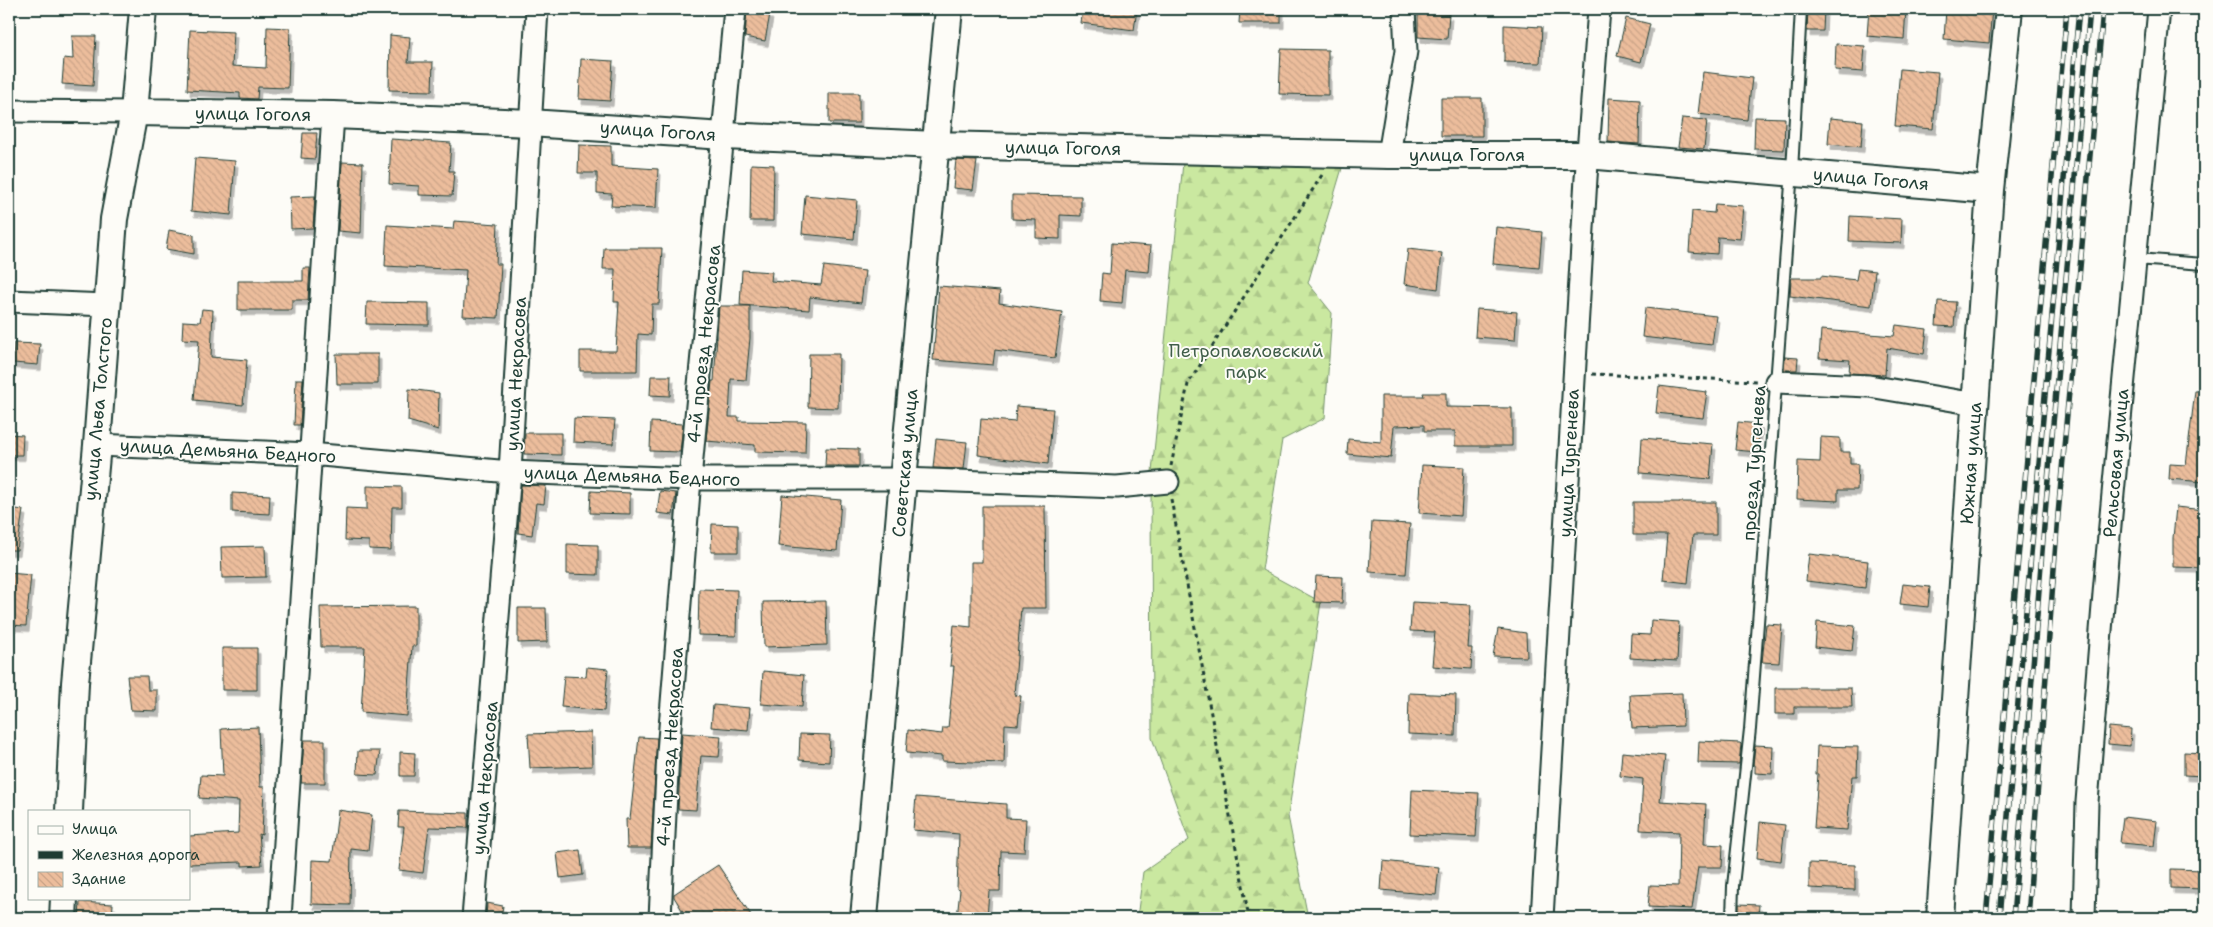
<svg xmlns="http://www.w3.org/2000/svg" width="2213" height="927" viewBox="0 0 2213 927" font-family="'Shantell Sans',sans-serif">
<defs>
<pattern id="forest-firs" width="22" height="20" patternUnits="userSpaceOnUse" patternTransform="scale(1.25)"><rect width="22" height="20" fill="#cae8a0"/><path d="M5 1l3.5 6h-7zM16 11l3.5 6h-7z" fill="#adc88a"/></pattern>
<pattern id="building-back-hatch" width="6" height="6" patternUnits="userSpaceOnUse" patternTransform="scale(1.25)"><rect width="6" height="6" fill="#ecbd9c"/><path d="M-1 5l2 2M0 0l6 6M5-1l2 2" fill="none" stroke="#caa387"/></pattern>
<filter id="shadow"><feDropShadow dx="3" dy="5.5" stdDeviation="0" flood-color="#0004"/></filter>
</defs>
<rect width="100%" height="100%" fill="#fdfcf7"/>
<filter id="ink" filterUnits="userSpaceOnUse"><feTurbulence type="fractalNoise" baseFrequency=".02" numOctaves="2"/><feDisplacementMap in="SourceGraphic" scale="10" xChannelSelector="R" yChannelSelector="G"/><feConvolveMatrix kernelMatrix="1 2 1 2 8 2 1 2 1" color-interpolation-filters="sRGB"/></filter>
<g filter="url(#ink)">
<path fill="url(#forest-firs)" stroke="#74926a" d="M1184 153 1345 158 1308 283 1332 313 1325 418 1282 440 1262 570 1321 602 1288 816 1308 918H1137L1143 872 1189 840 1152 738 1151 482Z"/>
<path fill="url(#building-back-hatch)" stroke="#1f3d34" filter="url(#shadow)" d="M747 9 770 14 765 41 745 37Z
M1083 9H1137L1134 30 1081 23Z
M1240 9H1281V23H1239Z
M1808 9H1824L1823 31H1807Z
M1869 9H1906L1904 39 1867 36Z
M1946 9H1992L1989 43 1944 39Z
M1418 12 1449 14 1447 39 1418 37Z
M1626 18 1650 24 1641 62 1617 56Z
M1504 25 1542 27 1540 63 1504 62Z
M267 27 290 28 288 88 258 87 257 99 240 98V93L187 90 190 30 234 32 232 66 266 68Z
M390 35 410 37 408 62H433L432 91 389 90Z
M72 36H96L93 86 62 84 64 58 73 59Z
M1836 44 1865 46 1863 72 1835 70Z
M1281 49 1328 50V95L1279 94Z
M581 59 613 61 610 101 579 99Z
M1900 69 1938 72 1933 129 1895 126Z
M1703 72 1752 78 1747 120 1698 114Z
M829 93H859V123H829Z
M1441 98H1482V136H1441Z
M1609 98 1640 100 1639 144 1608 142Z
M1755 117 1785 118 1784 150 1754 149Z
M1682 118 1707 120 1704 149 1678 147Z
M1830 118 1863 121 1861 147 1828 144Z
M303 133H317L315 159 301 158Z
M391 139 451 143 449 171H454L452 196 419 195V186L389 184Z
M579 145 611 146V166L658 169 656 208 611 206 612 194 597 193V173H578Z
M195 158 235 161 231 215 191 211Z
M956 160 977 161 973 190 953 188Z
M342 162 363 163 361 233 338 231Z
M751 164 774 165 773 221H750Z
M805 195 857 200 854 239 802 234Z
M1012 195 1081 196V216L1060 215V239L1036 238V220L1012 219Z
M315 196 313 228 291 229 290 197Z
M1715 204 1743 206 1740 239 1718 237 1717 254 1689 252 1692 211 1714 213Z
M1850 216 1902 219 1901 243 1849 241Z
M454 221 498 224 496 264H501L498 318 463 316 466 270 385 266 387 225 453 229Z
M1496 227 1542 232 1539 268 1493 264Z
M169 230 194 235V254L166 249Z
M1112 243 1151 246 1149 272 1125 270 1122 303 1100 301 1102 273 1110 274Z
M604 248H662L659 304H652L651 335 638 334 637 371H580V351H616L619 302H614L615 269H603Z
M1408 249 1442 253 1438 289 1404 284Z
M824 266 865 271 861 303 810 297 809 310 740 305 742 270 772 272 771 281 821 285Z
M303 268H310L308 300H292V310H238V281H303Z
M1858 269 1875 271 1871 306 1790 296 1791 278H1821V276L1856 280Z
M939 286 1000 291 999 303 1062 312 1055 358 995 350 993 365 933 360Z
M1938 301 1956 302 1954 327 1936 326Z
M367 302 429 303V325L366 324Z
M719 306H750V338L746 380 731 379 729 417H739V421L806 422 805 453 755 452V445L706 441 712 381H714Z
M1645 308 1716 316 1712 345 1642 337Z
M202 309 213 310 211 357 247 360 243 405 194 400 199 340 182 339 183 321 200 322Z
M1477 309 1517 312 1515 340 1475 337Z
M1896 325 1927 329 1924 354 1887 348 1885 375 1849 373 1850 360 1819 358 1821 330 1894 336Z
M14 343 40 344 38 365 13 363Z
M336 354H378V384H337Z
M809 354H839L838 408 808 407Z
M1785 357 1798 358 1797 370H1784Z
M651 376H671L670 396 650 395Z
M296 379H303L300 425H294Z
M1659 386 1707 392 1703 418 1656 413Z
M409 389 439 393 438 430 408 421Z
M2195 391H2204V482L2169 479 2170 464 2186 465Z
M1423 393H1446V407L1512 408V446H1455V431H1424V425L1394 426 1391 458 1347 454 1348 439 1381 442V396H1424Z
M1016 406 1053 409 1048 464 978 455 981 419 1015 422Z
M574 418 615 420 613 444 573 442Z
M651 422 683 424 680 452 650 451Z
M1738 422 1760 424 1757 452 1735 450Z
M525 433H561V455L524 454Z
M9 434 23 435 22 455H9Z
M1821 437 1840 438V452H1850V464H1858L1857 490H1838V501L1797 499 1798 461 1820 462Z
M1642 438 1713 444 1710 479 1640 473Z
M936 439 967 442 964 469 933 468Z
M826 448 859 449V466H825Z
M1422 465 1464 467 1461 516 1419 513Z
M521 485 546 486 544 504 536 503 532 535 518 533Z
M367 486 402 487V507H392L391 550 369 549V541L345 540 346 508 367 509Z
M591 491 630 493V514L590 513Z
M660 491 676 493 673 515 657 513Z
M232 493 270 495 269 514 232 512Z
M782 495 841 500 837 551 778 546Z
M1633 502H1716V535H1693L1688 583 1663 580 1667 535H1633Z
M982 506H1045L1046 608H1021L1014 695 1021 696 1018 725 1005 724 1004 763 942 761V756L906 753 908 730 942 734 943 728H948L954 666H950L954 625 971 627V562H982Z
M2176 507 2204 510V568L2173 567V538Z
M9 508 23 510 17 550H9Z
M1372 522 1410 524 1406 574 1369 572Z
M712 524 738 525V552H711Z
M567 544 598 545V575L567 574Z
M265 546 266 577 222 578 221 547Z
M1809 554 1868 561 1865 588 1806 581Z
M9 573 31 575 26 626 9 625Z
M1316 576 1343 577 1342 603 1314 602Z
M1903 584 1930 587 1928 607 1900 604Z
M699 589 737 590 736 636 698 635Z
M826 601 827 645 764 647 763 602Z
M1412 602 1471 605 1468 648H1472L1471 669 1432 666 1435 632 1410 631Z
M416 606V646H412L407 716 361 712 365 647H321L320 607Z
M518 608H546L547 642 518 643Z
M1651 620 1679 622 1677 661 1630 658 1631 634 1650 635Z
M1817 622 1855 626 1852 651 1815 647Z
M1766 624 1782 625 1779 663 1762 662Z
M1498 629 1526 633 1527 657 1493 656Z
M222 648H257V690H222Z
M587 667 608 669 604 711 561 707 564 676 586 677Z
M763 671 804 675 802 707 761 704Z
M127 676H147L148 690H157V711L131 710Z
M1775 688H1851L1852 707H1794V714H1775Z
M1409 693 1456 695 1455 736 1408 734Z
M1682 693 1683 726 1632 728 1630 695Z
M713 705 750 708 748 730 711 727Z
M258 727 260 787H264L262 835 259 834 262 865 242 866V862L189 864V836L238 833 239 801 199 798 201 775 223 776 221 729Z
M2109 727 2131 729 2130 746 2108 744Z
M591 732 592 766 530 768 528 734Z
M682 733 721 736 719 757 701 756 696 810 678 809Z
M800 734 830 735 829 762 799 760Z
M639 737 657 738 651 848H627L626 819H630Z
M304 740H325V783H301Z
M1699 741 1740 743 1741 744 1739 764 1698 763Z
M1755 745 1773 746 1772 774 1755 773V765H1753Z
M1817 746 1858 747 1857 776H1852L1847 830 1814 828 1818 774H1816Z
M358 751H380L377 775 357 774Z
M400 752 415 753 414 776H400Z
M1622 752 1665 756 1660 801 1706 804 1704 844 1723 845 1722 867H1698L1692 909 1648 907 1650 885 1678 886 1679 832 1640 830 1643 779 1620 776Z
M2184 752 2204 753V776L2184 775Z
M1412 790 1479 793 1476 837 1410 834Z
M916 797 1006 804V818L1026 819 1024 852 1001 851 1000 891H989L987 918H957L960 890 957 889 959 834 913 830Z
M338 810 372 815 368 851 351 849 350 905 311 904 312 860 332 861Z
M399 811 468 813V828L429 827 423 873 399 870 404 827H398Z
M2123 817 2157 821 2154 846 2120 843Z
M1760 822 1785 825 1781 861 1757 858Z
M580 850 583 875 560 878 557 853Z
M1383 861 1439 867 1436 895 1381 890Z
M1809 863 1855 865V890L1809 888Z
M718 865 753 918H687L674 897V894Z
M2171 869 2204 870V889L2171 888Z
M80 902 113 904 112 918H79Z
M487 903 503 906 501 918H486Z
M1739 904 1759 905 1758 918H1739Z"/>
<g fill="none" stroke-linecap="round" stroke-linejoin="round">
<g stroke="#1f3d34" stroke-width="14">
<path id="service" d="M2136 259 2204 264
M1732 918 1733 886 1750 729 1792 171 1801 9"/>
</g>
<g stroke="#1f3d34" stroke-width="25">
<path id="minor" d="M9 111 134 112
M1389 155 1406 51 1404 9
M9 301 107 305
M1776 382 1869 386 1976 404
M97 445 310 454 510 472 690 479H903L1117 487 1168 482
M280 918 333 115
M473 918 510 472 537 9
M660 918 668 752 690 479 735 9
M1542 918 1586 178 1599 9
M2084 918 2087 802 2107 557 2159 9"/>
</g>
<g stroke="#1f3d34" stroke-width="30">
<path id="tertiary" d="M134 112 333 115 530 123 724 136 937 145 1389 155H1587L1990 190
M69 811 75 683 97 445 114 219 134 112 143 9
M63 918 64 898
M864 918 903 479 949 9
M1940 918 1990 190 2009 9"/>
</g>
<path stroke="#1f3d34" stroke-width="3" stroke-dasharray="4 4" stroke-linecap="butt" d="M1592 374 1758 381
M1171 466 1188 384 1322 175
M1171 499 1249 918"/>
<use href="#service" stroke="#fdfcf7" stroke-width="10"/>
<use href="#minor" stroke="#fdfcf7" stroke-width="21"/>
<use href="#tertiary" stroke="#fdfcf7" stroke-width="26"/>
<g stroke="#1f3d34" stroke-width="5.5">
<path id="rail" d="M1986 918 2067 9
M1999 918 2079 9
M2013 918 2045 514 2090 9
M2028 918 2058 515 2103 9"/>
</g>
<use href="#rail" stroke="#fdfcf7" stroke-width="4" stroke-dasharray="11" stroke-linecap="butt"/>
</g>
</g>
<g text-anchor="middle" stroke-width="4" stroke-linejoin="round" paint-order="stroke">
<g font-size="18" fill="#1f3d34" stroke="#fdfcf7">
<text transform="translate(253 114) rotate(1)" y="6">улица Гоголя</text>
<text transform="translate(658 131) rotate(4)" y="6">улица Гоголя</text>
<text transform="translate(1063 148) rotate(1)" y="6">улица Гоголя</text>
<text x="1467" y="161">улица Гоголя</text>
<text transform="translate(1871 179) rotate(5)" y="6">улица Гоголя</text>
<text transform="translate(704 344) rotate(-84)" y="6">4-й проезд Некрасова</text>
<text transform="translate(516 374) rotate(-87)" y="6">улица Некрасова</text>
<text transform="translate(98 409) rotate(-85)" y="6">улица Льва Толстого</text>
<text transform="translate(228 451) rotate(3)" y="6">улица Демьяна Бедного</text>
<text transform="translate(905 463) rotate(-85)" y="6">Советская улица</text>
<text transform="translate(1569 463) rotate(-87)" y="6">улица Тургенева</text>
<text transform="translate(1754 463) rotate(-86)" y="6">проезд Тургенева</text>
<text transform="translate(1971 463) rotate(-86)" y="6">Южная улица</text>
<text transform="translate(2116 463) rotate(-85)" y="6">Рельсовая улица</text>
<text transform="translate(632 476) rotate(2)" y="6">улица Демьяна Бедного</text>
<text transform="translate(670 747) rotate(-86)" y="6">4-й проезд Некрасова</text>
<text transform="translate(485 778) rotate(-85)" y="6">улица Некрасова</text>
</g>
<g font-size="18" fill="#415f4a" stroke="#fdfcf7">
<text x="1246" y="357">Петропавловский<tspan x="1246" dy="21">парк</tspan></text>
</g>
</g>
<rect width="2213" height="927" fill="none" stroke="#fdfcf7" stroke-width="30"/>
<rect x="15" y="15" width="2183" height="897" fill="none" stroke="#1f3d34" stroke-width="2" filter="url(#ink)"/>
<rect x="28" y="810" width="162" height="90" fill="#fdfcf7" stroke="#a4b0a9"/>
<rect x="38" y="826" width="25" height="8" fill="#fdfcf7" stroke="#a4b0a9"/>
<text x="72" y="834" font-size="15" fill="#1f3d34">Улица</text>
<rect x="38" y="851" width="25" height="8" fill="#1f3d34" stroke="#a4b0a9"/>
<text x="72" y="860" font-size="15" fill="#1f3d34">Железная дорога</text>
<rect x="38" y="872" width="25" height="15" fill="url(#building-back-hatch)" stroke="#a4b0a9"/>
<text x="72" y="884" font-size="15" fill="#1f3d34">Здание</text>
</svg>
